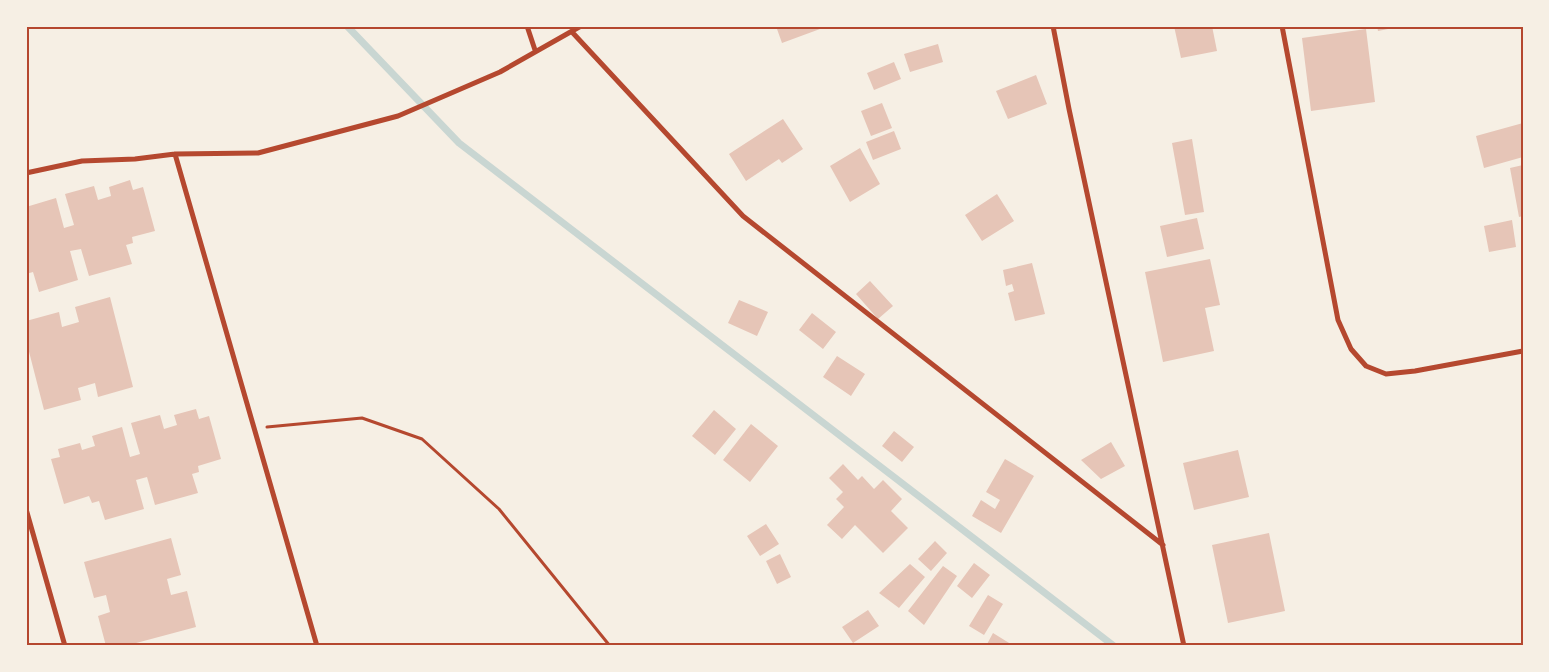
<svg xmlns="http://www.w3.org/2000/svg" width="1549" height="672" viewBox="0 0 1549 672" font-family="Arial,sans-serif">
<rect width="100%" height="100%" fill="#f6efe4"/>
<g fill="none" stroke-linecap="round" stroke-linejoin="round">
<path stroke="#c9d6d2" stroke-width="7" d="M347 26 459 143 1114 646"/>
</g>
<path fill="#e6c5b7" d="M786 26H819L820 29 782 43 777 29Z
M1174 26H1212L1217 51 1181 58Z
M1377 26H1398V27L1378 31Z
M1366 29 1375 102 1311 111 1302 38Z
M938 44 943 62 910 72 904 54Z
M894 62 901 79 874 90 867 73Z
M1036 75 1047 104 1008 119 996 91Z
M882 103 892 128 871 136 861 111Z
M783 119 803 149 782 163 779 159 746 181 729 154Z
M1523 123V157L1484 168 1476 136Z
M894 131 901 149 873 160 866 142Z
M1192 139 1204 212 1185 215 1172 143Z
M860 148 880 184 850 202 830 166Z
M1523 165V216L1519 217 1510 168Z
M130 180 133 190 143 187 155 231 132 237 133 243 126 245 132 264 89 276 81 249 70 251 78 280 39 292 33 272 26 274V219L29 218 26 207 56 198 64 228 74 225 65 194 94 186 98 200 111 196 109 187Z
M997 194 1014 221 982 241 965 215Z
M1197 218 1204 249 1167 257 1160 226Z
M1512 220 1516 247 1489 252 1484 226Z
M1210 259 1220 305 1205 308 1214 351 1163 362 1145 272Z
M1032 263 1045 314 1015 321 1008 293 1014 291 1012 284 1006 286 1003 270Z
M870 281 893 306 878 319 856 294Z
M110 297 133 387 98 397 95 383 78 388 81 400 44 410 26 340V321L59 312 62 327 79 322 75 307Z
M739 300 768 312 757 336 728 323Z
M812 313 836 332 823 349 799 330Z
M837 356 865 374 851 396 823 377Z
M196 409 199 419 209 416 221 459 198 466 199 472 192 474 198 493 155 505 147 477 136 480 144 509 105 520 99 501 92 503 89 496 64 504 51 459 60 457 58 449 80 443 82 450 95 446 92 436 122 427 130 457 140 454 131 423 160 415 164 429 177 425 174 415Z
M714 410 736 429 715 455 692 436Z
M751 424 778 446 750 482 723 460Z
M894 431 914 447 902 462 882 446Z
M1111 442 1125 466 1101 479 1081 460Z
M1238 450 1249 497 1194 510 1183 463Z
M1005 459 1034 476 1001 533 972 516 981 500 995 509 1000 500 986 492Z
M843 464 858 480 862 476 874 489 883 480 902 499 891 511 908 528 883 553 855 525 842 539 827 525 844 507 836 499 843 492 829 478Z
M766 524 779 544 760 556 747 536Z
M1269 533 1285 611 1228 623 1212 545Z
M171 538 181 575 167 579 171 595 187 591 196 627 125 646H106L98 616 110 612 106 595 94 598 84 562Z
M935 541 947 553 931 571 918 559Z
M780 554 791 577 777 584 766 561Z
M974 563 990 575 972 598 957 586Z
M910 564 925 577 899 608 879 593Z
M943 566 957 576 924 625 908 611Z
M988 595 1003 604 984 635 969 626Z
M868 610 879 626 853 643 842 627Z
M993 633 1014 646H986Z"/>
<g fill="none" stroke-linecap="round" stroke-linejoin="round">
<path stroke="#b5482f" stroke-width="3" d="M267 427 362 418 422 439 499 509 610 646"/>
<path stroke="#b5482f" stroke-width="5" d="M527 26 535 50
M1053 26 1069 109 1184 646
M1282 26 1338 320 1351 349 1366 366 1386 374 1415 371 1523 351
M572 32 743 216 1163 545
M175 154 317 646
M26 173 82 161 135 159 175 154 258 153 398 116 500 72 581 26
M26 509 65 646"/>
</g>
<rect width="1549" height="672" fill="none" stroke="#f6efe4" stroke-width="55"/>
<rect x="28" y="28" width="1494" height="616" fill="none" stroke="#b5482f" stroke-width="2"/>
</svg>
